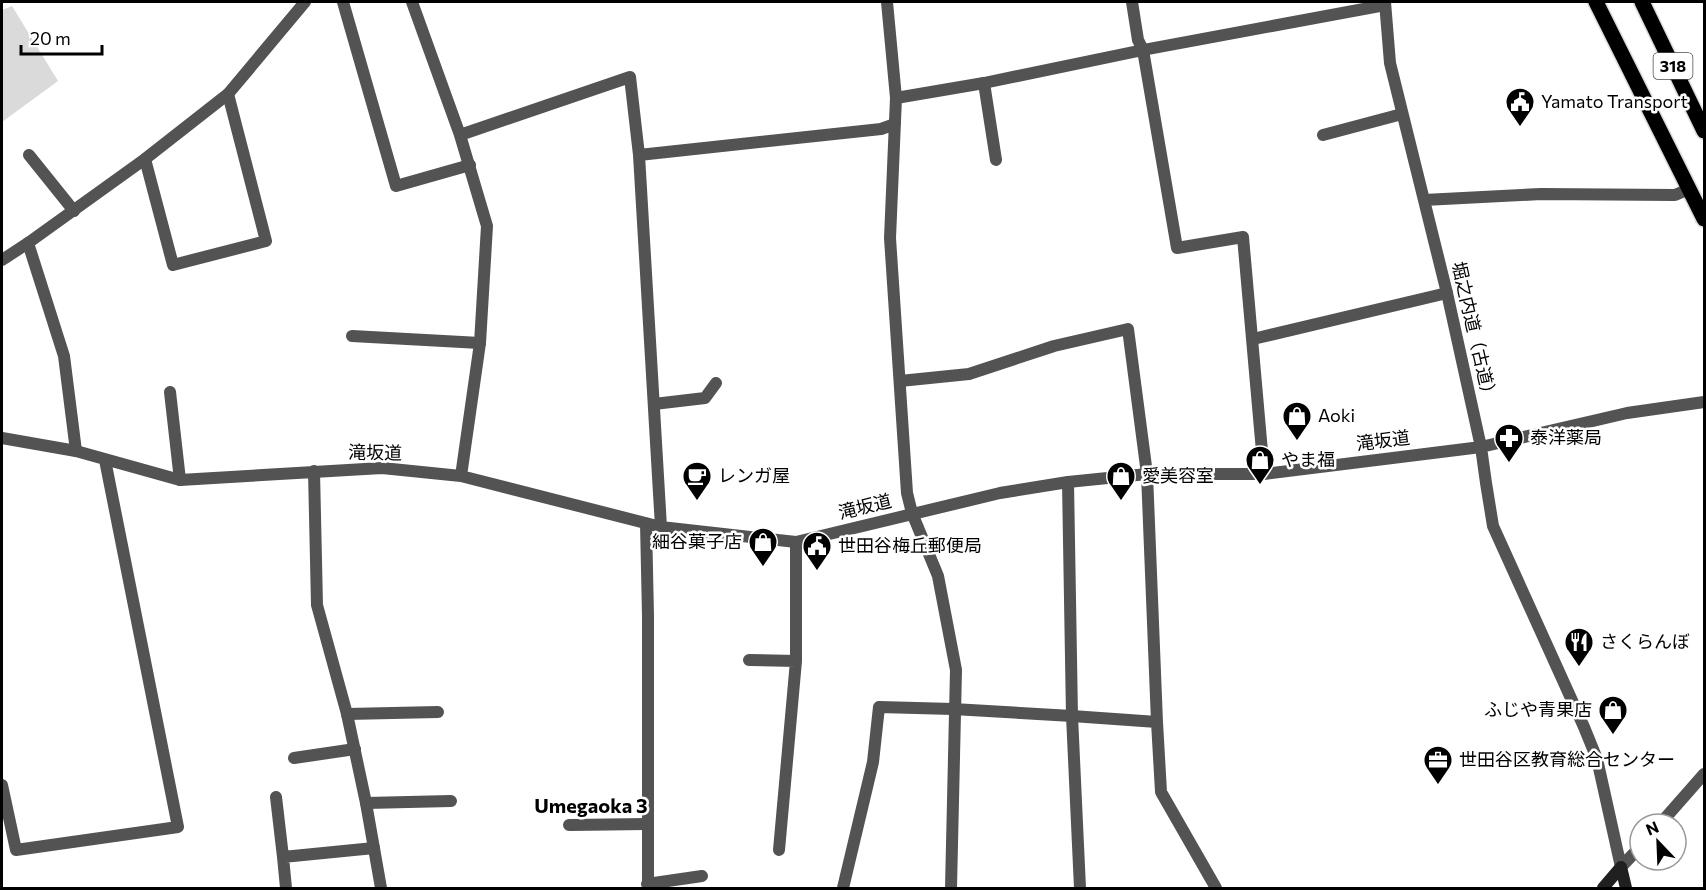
<svg xmlns="http://www.w3.org/2000/svg" width="1706" height="890" viewBox="0 0 1706 890" font-family="Commissioner,'Noto Sans JP',sans-serif">
<rect width="100%" height="100%" fill="#fff"/>
<path fill="#dadada" d="M12 6 58 81 2 122V10Z"/>
<g fill="none" stroke-linecap="round" stroke-linejoin="round">
<g stroke="#dbdbdb" stroke-width="18">
<path id="primary" d="M1596 2 1704 219
M1642 2 1704 131"/>
</g>
<path stroke="#535353" stroke-width="12" d="M343 2 396 186 470 165
M984 83 996 160
M1323 135 1402 114
M29 155 74 211
M145 159 173 265 266 241 228 94
M28 243 64 356 76 451
M352 336 480 343
M1253 339 1447 293
M170 392 180 480
M654 404 705 398 716 383
M1068 482 1072 716 1080 888
M749 660 796 661
M347 714 438 712
M294 758 355 749
M276 797 283 857 374 848
M366 803 451 801
M569 825 647 824
M779 850 796 661V542
M283 857 286 888
M647 884 702 876
M843 888 873 762 879 707 953 709 1072 716"/>
<path stroke="#535353" stroke-width="12" d="M412 2 460 135 487 226 480 343 461 476
M887 2 896 98 890 238 907 493 912 513 938 576 956 670 951 888
M1132 2 1138 40 1143 50 1177 248 1243 237 1264 474
M1385 2 1390 63 1447 293 1481 447 1486 483 1493 526 1584 727 1597 759 1621 867
M896 98 984 83 1143 50 1385 5
M460 135 630 77 639 155 661 527
M639 155 881 129 895 124
M1424 200 1541 194 1675 195 1689 189
M2 260 28 243 145 159 228 94 305 2
M900 381 969 374 1054 346 1128 329 1147 474 1157 722 1161 792 1216 888
M2 438 76 451 180 480 382 468 461 476 661 527 796 542 1000 493 1068 482 1147 474H1264L1481 447 1627 413 1704 402
M314 471 317 605 347 714 366 803 381 888
M646 523 648 616V888
M1072 716 1157 722
M2 785 16 850 178 827 105 460
M1660 824 1704 774
M1621 867 1640 847"/>
<path stroke="#202020" stroke-width="12" d="M1621 867 1626 888
M1603 888 1621 867"/>
<use href="#primary" stroke="#000" stroke-width="15"/>
</g>
<defs>
<g id="civic-pin" transform="scale(1.5)"><path d="M0 17L-7.5 6A9.5 9.5 0 1 1 7.5 6Z" fill="#000" stroke="#fff"/><path d="M-.6-6.5H3V-4.5H.6V-3L4-1V1h2V6H-6V1h2V-1L-.6-3ZM-1.2 2.5V6h2.4V2.5Z" fill="#fff"/></g>
<g id="shop-pin" transform="scale(1.5)"><path d="M0 17L-7.5 6A9.5 9.5 0 1 1 7.5 6Z" fill="#000" stroke="#fff"/><path d="M-5-2.5h2.3a2.7 3.5 0 0 1 5.4 0H5L5.5 6h-11ZM-1.5-2.5h3a1.5 2.3 0 0 0-3 0Z" fill="#fff"/></g>
<g id="pharmacy-pin" transform="scale(1.5)"><path d="M0 17L-7.5 6A9.5 9.5 0 1 1 7.5 6Z" fill="#000" stroke="#fff"/><path d="M-2-6h4v4h4v4h-4v4h-4v-4h-4v-4h4Z" fill="#fff"/></g>
<g id="cafe-pin" transform="scale(1.5)"><path d="M0 17L-7.5 6A9.5 9.5 0 1 1 7.5 6Z" fill="#000" stroke="#fff"/><path d="M-5.5-4.5H6V0H3Q3 3.5 0 3.5H-2.5Q-5.5 3.5-5.5 0ZM3-3.2v2h1.7v-2ZM-6 4.5H4V6H-6Z" fill="#fff"/></g>
<g id="restaurant-pin" transform="scale(1.5)"><path d="M0 17L-7.5 6A9.5 9.5 0 1 1 7.5 6Z" fill="#000" stroke="#fff"/><path d="M-5-6h1v4h1v-4h1v4h1v-4h1v5L-1.5 .5V6h-2V.5L-5-1ZM5-6V6H3V1.5H1.5Q1.5-4 5-6Z" fill="#fff"/></g>
<g id="office-pin" transform="scale(1.5)"><path d="M0 17L-7.5 6A9.5 9.5 0 1 1 7.5 6Z" fill="#000" stroke="#fff"/><path d="M-6-3h4V-5.5h4V-3h4V5H-6ZM-1-4.5V-3h2v-1.5ZM-6 0V1H6V0Z" fill="#fff"/></g>
</defs>
<g fill-rule="evenodd">
<use href="#civic-pin" x="1520" y="102"/>
<use href="#shop-pin" x="1297" y="416"/>
<use href="#pharmacy-pin" x="1509" y="438"/>
<use href="#shop-pin" x="1260" y="460"/>
<use href="#cafe-pin" x="697" y="476"/>
<use href="#shop-pin" x="1121" y="476"/>
<use href="#shop-pin" x="763" y="542"/>
<use href="#civic-pin" x="817" y="546"/>
<use href="#restaurant-pin" x="1579" y="642"/>
<use href="#shop-pin" x="1613" y="710"/>
<use href="#office-pin" x="1438" y="760"/>
</g>
<g text-anchor="middle" stroke-width="5" stroke-linejoin="round" paint-order="stroke">
<rect fill="#fff" stroke="#4c4c4c" stroke-width="1.5" x="1653.5" y="53" width="39" height="26" rx="4.5"/>
<g font-size="16" font-weight="bold" fill="#000">
<text x="1673" y="72">318</text>
</g>
<g font-size="18" fill="#000" stroke="#fff" text-anchor="start">
<text x="1541" y="108">Yamato Transport</text>
<text x="1318" y="422">Aoki</text>
<text x="1530" y="444">泰洋薬局</text>
<text x="1281" y="466">やま福</text>
<text x="718" y="482">レンガ屋</text>
<text x="1142" y="482">愛美容室</text>
<text x="742" y="548" text-anchor="end">細谷菓子店</text>
<text x="838" y="552">世田谷梅丘郵便局</text>
<text x="1600" y="648">さくらんぼ</text>
<text x="1592" y="716" text-anchor="end">ふじや青果店</text>
<text x="1459" y="766">世田谷区教育総合センター</text>
</g>
<g font-size="18" fill="#000" stroke="#fff">
<text transform="translate(1474 332) rotate(77)" y="6">堀之内道（古道）</text>
<text transform="translate(1383 441) rotate(-7)" y="6">滝坂道</text>
<text transform="translate(375 453) rotate(1)" y="6">滝坂道</text>
<text transform="translate(865 507) rotate(-14)" y="6">滝坂道</text>
</g>
<g font-size="20" font-weight="bold" fill="#000" stroke="#fff">
<text x="591" y="813">Umegaoka 3</text>
</g>
</g>
<rect width="1706" height="890" fill="none" stroke="#000000" stroke-width="6"/>
<g transform="translate(1658 842) rotate(337)"><circle r="28" fill="#ffffff" stroke="#999999" stroke-width="1.5"/>
<path d="M0-4.5L10 22L0 15L-10 22Z" fill="#000000"/>
<text y="-9" font-size="16" font-weight="bold" text-anchor="middle" fill="#000000">N</text>
</g>
<path d="M21 45v9h81v-9" fill="none" stroke="#000000" stroke-width="3"/>
<text x="30" y="45" font-size="18" fill="#000000" stroke="#ffffff" stroke-width="4.5" paint-order="stroke">20 m</text>
</svg>
